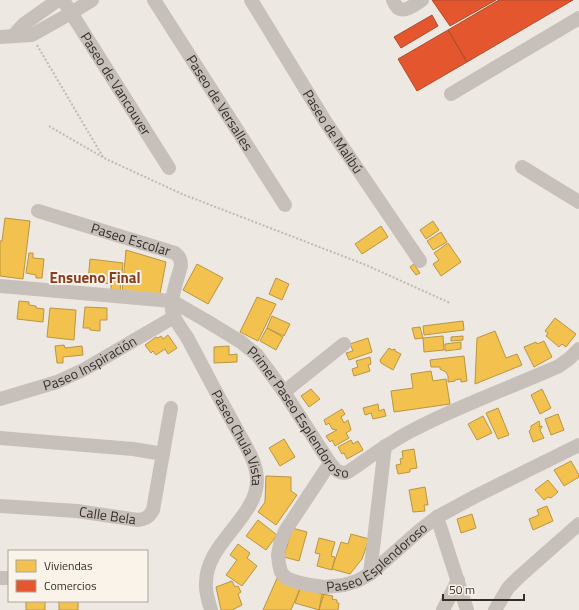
<svg xmlns="http://www.w3.org/2000/svg" width="579" height="610" viewBox="0 0 579 610" font-family="'Titillium Web',sans-serif">
<rect width="100%" height="100%" fill="#ede8e1"/>
<path fill="#f2c14e" stroke="#ba9543" d="M5 218 30 221 23 279 0 276V241H2Z
M433 221 439 230 426 239 420 230Z
M381 226 388 237 362 254 355 244Z
M441 232 447 242 433 250 427 241Z
M448 243 461 262 441 276 433 264 439 260 434 253Z
M126 250 166 262 159 299 122 292Z
M29 253H33V258L44 259 42 278H36V275L26 273Z
M90 259 123 263 120 292 111 290V284L88 281Z
M197 264 223 278 208 304 183 290Z
M414 264 420 273 416 275 410 267Z
M276 278 289 284 282 300 269 294Z
M257 297 276 304 258 341 240 332Z
M19 301 29 302V305L36 306V308L44 309 43 322 17 319Z
M85 307 107 308V320H100V331L90 330V328H83Z
M50 308 76 310 74 340 47 337Z
M272 316 290 324 284 336 267 328Z
M555 318 576 334 566 347 562 344 559 347 546 336 548 333 545 331Z
M463 321 464 330 424 335 423 326Z
M420 327 423 338 415 339 412 328Z
M267 328 283 337 276 350 260 341Z
M495 331 506 358 517 354 522 365 475 384 477 338Z
M168 335 177 348 168 354 165 349 156 355 153 351 151 353 145 345 156 337 158 338 161 336 163 339Z
M443 336 444 350 424 352 423 338Z
M463 336V340L451 341V337Z
M368 338 372 352 349 360 346 353 353 351 350 344Z
M544 341 552 357 534 367 524 347 536 342 537 344Z
M461 342V349L445 351V344Z
M64 345 65 348 82 346 83 355 63 357V363H57L55 346Z
M229 346V355L237 354V362L214 363V347Z
M389 348 392 350 395 349V351L401 354 393 370 381 363 380 360Z
M464 356 467 381 461 382V379L455 380V381L448 382V376L446 372 440 369V367H431L430 360Z
M370 357 371 364 368 365 370 371 354 376 352 369 358 367 356 361Z
M431 371 433 381 446 379 450 404 394 412 391 391 413 388 411 374Z
M311 389 320 399 309 407 301 396Z
M542 389 551 408 540 414 531 395Z
M378 404 379 411 384 409 386 416 373 419 371 413 365 415 363 408Z
M498 408 509 435 498 439 486 413Z
M342 409 345 414 341 417 344 423 348 420 351 430 346 433 349 438 335 446 332 440 330 442 326 436 337 430 332 429 329 423 326 425 324 420Z
M558 414 564 430 551 435 545 419Z
M483 416 492 433 477 440 468 424Z
M539 421 540 424 539 427 542 426V427L540 430 544 438 533 442 529 431 531 429V426Z
M284 439 295 457 280 466 269 448Z
M351 440 353 444 358 441 363 450 347 459 344 453 342 454 338 447Z
M414 449 417 468 410 469V472L398 474 396 465 401 464 400 459 403 458 402 451Z
M571 461 579 475V477L564 486 554 470Z
M266 476 291 477V491L297 495 276 525 258 512 265 502Z
M548 480 558 492 551 498 548 497 544 500 535 490Z
M425 487 428 505H424L425 511 413 512 409 490Z
M547 506 553 521 533 530 529 519 539 515 537 510Z
M472 514 476 528 461 533 457 519Z
M258 520 277 535 266 550 246 536Z
M292 528 307 532 299 561 284 557Z
M351 534 369 539 362 559 350 574 332 569 341 542 348 544Z
M319 538 335 542 331 556 335 557 332 570 317 566 320 554 315 553Z
M238 544 250 553 247 558 257 566 242 586 226 575 237 560 230 555Z
M278 576 301 586 291 610H263Z
M232 581 235 587 238 586 241 592 238 594 242 605 232 610H221L216 587Z
M301 586 322 594H324L319 610 295 603Z
M322 594 333 596 332 599 337 600V603H339L338 610H319Z
M26 601H45V610H26Z
M59 601H78V610H59Z"/>
<path fill="#e4572e" stroke="#b04b2c" d="M432 0H496L450 26Z
M499 0H573L467 62 448 30Z
M432 15 438 26 401 48 394 37Z
M448 30 467 62 417 91 398 59Z"/>
<g fill="none" stroke-linecap="round" stroke-linejoin="round">
<path stroke="#bfb9b3" stroke-width="2" stroke-dasharray="2 2" stroke-linecap="butt" d="M37 45 103 157
M49 126 104 158 182 194 366 265 450 303"/>
<g stroke="#c7c0ba" stroke-width="14">
<path id="s1" d="M63 0 169 168"/>
<path id="s2" d="M154 0 285 205"/>
<path id="s3" d="M251 0 325 121 420 261"/>
<path d="M393 0C394 3 396 6 398 8 405 13 416 4 422 0"/>
<path d="M13 36 24 24 58 0"/>
<path d="M0 37 32 35 71 13 92 0"/>
<path d="M451 94 579 18"/>
<path d="M522 167 579 202"/>
<path id="s4" d="M38 211 175 253C180 257 181 260 181 266 178 277 170 299 172 310 174 321 183 330 188 339 197 356 206 373 215 390 222 403 230 417 237 430 245 445 257 462 257 480 257 491 254 499 248 508 233 533 206 553 206 583 205 592 209 602 211 610"/>
<path id="s5" d="M0 286 172 301 205 320 241 342 257 355 284 392 330 463C335 469 339 475 348 472 370 457 392 440 417 428 463 404 512 387 559 366L570 358 579 349"/>
<path d="M284 392 344 344"/>
<path id="s6" d="M0 399 57 382 85 369 174 317"/>
<path d="M0 438 133 449 163 454"/>
<path id="s7" d="M330 463 285 531 280 544 278 555 279 564 281 572 286 578 297 582 310 585 325 587 344 585 357 581 370 574 420 530 437 517 476 496 579 445"/>
<path id="s8" d="M0 506 77 511 138 520C146 519 149 517 153 510L171 408"/>
<path d="M437 517 467 610"/>
<path d="M370 574 385 446"/>
<path d="M0 578H9"/>
<path d="M443 610 458 580"/>
<path d="M495 610 508 588 519 577 579 524"/>
</g>
</g>
<g text-anchor="middle" stroke-width="4" stroke-linejoin="round" paint-order="stroke">
<g font-size="14" fill="#382e28" stroke="#faf3e9">
<text dy="5" stroke="none"><textPath href="#s1" startOffset="99">Paseo de Vancouver</textPath></text>
<text dy="5" stroke="none"><textPath href="#s2" startOffset="122">Paseo de Versalles</textPath></text>
<text dy="5" stroke="none"><textPath href="#s3" startOffset="155">Paseo de Malibú</textPath></text>
<text dy="5" stroke="none"><textPath href="#s4" startOffset="97">Paseo Escolar</textPath></text>
<text dy="5" stroke="none"><textPath href="#s6" startOffset="97">Paseo Inspiración</textPath></text>
<text dy="5" stroke="none"><textPath href="#s5" startOffset="345">Primer Paseo Esplendoroso</textPath></text>
<text dy="5" stroke="none"><textPath href="#s4" startOffset="348">Paseo Chula Vista</textPath></text>
<text dy="5" stroke="none"><textPath href="#s8" startOffset="108">Calle Bela</textPath></text>
<text dy="5" stroke="none"><textPath href="#s7" startOffset="233">Paseo Esplendoroso</textPath></text>
</g>
<g font-size="15" font-weight="bold" fill="#883d20" stroke="#faf3e9">
<text x="95" y="283">Ensueno Final</text>
</g>
</g>
<rect x="8" y="550" width="140" height="52" fill="#faf3e9" stroke="#aca49c"/>
<rect x="16" y="560" width="20" height="12" fill="#f2c14e" stroke="#aca49c"/>
<text x="44" y="570" font-size="12" fill="#382e28">Viviendas</text>
<rect x="16" y="580" width="20" height="12" fill="#e4572e" stroke="#aca49c"/>
<text x="44" y="590" font-size="12" fill="#382e28">Comercios</text>
<path d="M443 594v6h81v-6" fill="none" stroke="#382e28" stroke-width="2"/>
<text x="449" y="594" font-size="12" fill="#382e28" stroke="#faf3e9" stroke-width="3" paint-order="stroke">50 m</text>
</svg>
